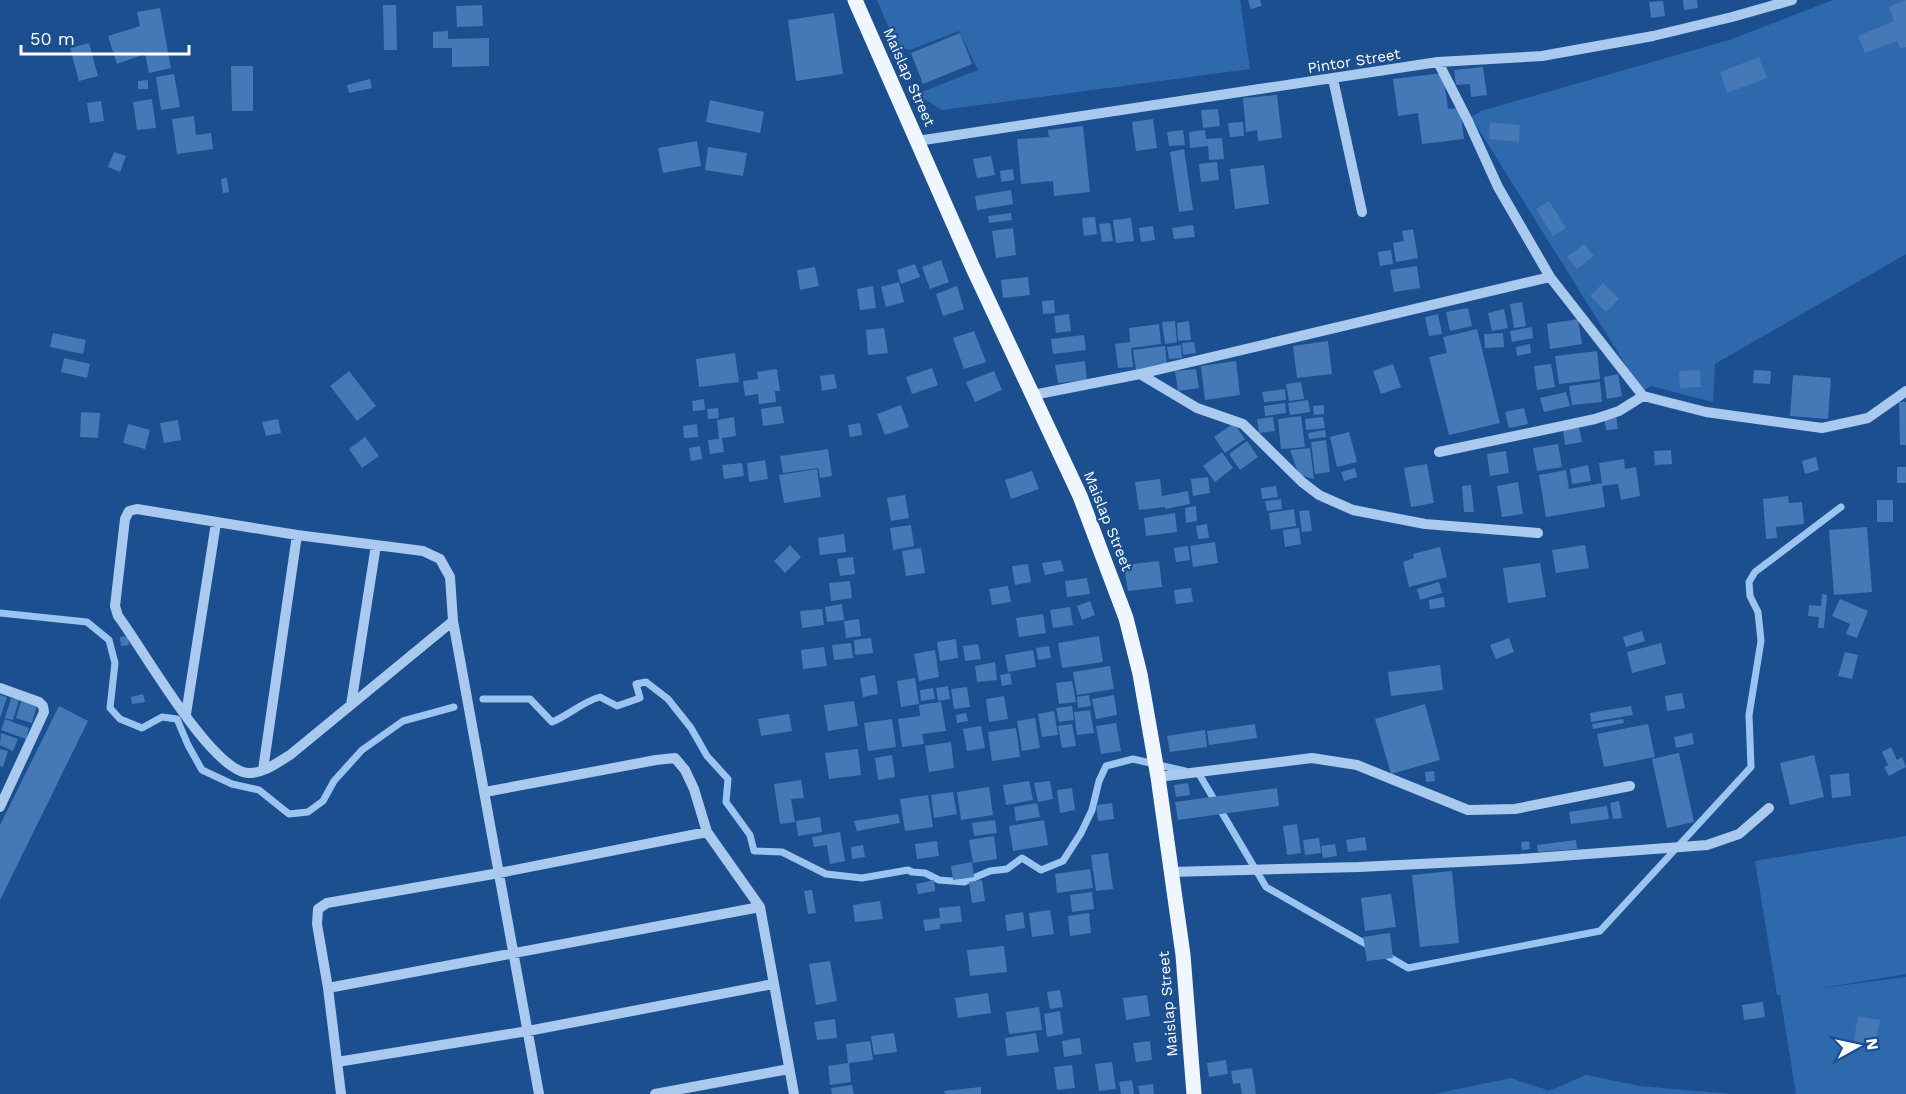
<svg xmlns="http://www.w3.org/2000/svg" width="1906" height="1094" viewBox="0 0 1906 1094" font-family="'Work Sans',sans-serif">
<rect width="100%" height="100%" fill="#1b4f8f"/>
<path fill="#2e69ad" d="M877 0H1240L1250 69 942 110 916 94 978 70 959 31 910 50 897 47Z
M1833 0H1906V254L1715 364 1713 402 1651 386 1642 391 1471 117 1481 111 1729 40Z
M1906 836V974L1822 988 1906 977V1094H1796L1780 995H1777L1755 861Z
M1586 1075 1640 1086 1732 1094H1434L1511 1078 1549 1091Z"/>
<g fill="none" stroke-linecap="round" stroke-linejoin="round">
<path stroke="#9cc4f0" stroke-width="7" d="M0 613 87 622 109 640 115 663 110 708 120 719 142 728 162 717 177 719 188 745 202 770 232 784 259 790 289 814 308 812 323 801 334 781 362 750 403 721 454 707
M483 699H530L552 722C569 715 582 702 600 697L617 706 640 698 636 684 646 682 668 699 691 728 707 756 728 779 726 802 750 835 754 851 782 852 826 874 862 878 908 870 912 872 925 873 939 880 964 882 990 871 1007 869 1022 858 1041 870 1063 861 1081 833 1092 810 1099 781 1106 766 1133 759 1185 771
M1196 773 1199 774 1266 887 1371 947
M1384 954 1408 968 1600 931 1751 767 1749 715 1761 641 1758 612 1750 596 1749 582 1755 572 1841 507"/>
</g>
<path fill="#4478b7" d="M1248 0H1260L1262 6 1251 9Z
M1683 0H1697L1698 8 1684 10Z
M1906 0V47L1900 49 1897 41 1865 53 1858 36 1894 21 1889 7Z
M1663 1 1665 16 1651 18 1649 2Z
M383 5H396L397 50H384Z
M482 5 483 26 457 27 456 6Z
M160 8 171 68 149 73 145 54 117 64 108 36 140 26 137 12Z
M834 13 843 74 796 81 788 20Z
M448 31V39L489 38V66L452 67V48H433V32Z
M960 33 972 64 923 84 911 53Z
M89 43 98 76 79 81 70 48Z
M1759 57 1767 78 1727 93 1720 72Z
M231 66H253V111H232Z
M1483 67 1487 95 1471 97 1470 84 1456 85 1454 70Z
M1443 73 1448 109 1460 108 1464 139 1422 144 1418 113 1398 116 1393 79Z
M174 74 180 107 161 110 156 77Z
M370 79 372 88 349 93 347 85Z
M148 80V89H138V81Z
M1277 95 1282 138 1258 141 1257 130 1246 132 1243 98Z
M152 99 156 128 137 130 133 102Z
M710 100 764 112 760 133 706 122Z
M101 101 104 121 90 123 87 103Z
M1218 109 1220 126 1203 128 1201 110Z
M194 116 196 135 211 133 213 149 177 154 172 119Z
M1153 119 1157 148 1136 151 1132 122Z
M1243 122 1244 136 1230 137 1228 123Z
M1490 122 1520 125 1519 142 1489 139Z
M1083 126 1090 192 1054 196 1053 181 1021 184 1017 139 1049 137 1048 130Z
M1183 130 1185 145 1169 146 1167 132Z
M1205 130 1206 139 1222 138 1224 159 1209 160 1208 146 1190 148 1189 132Z
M697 141 701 166 663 173 658 148Z
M708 147 747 153 743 176 705 170Z
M1184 149 1193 210 1179 212 1170 152Z
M114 152 126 156 120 172 108 167Z
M991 156 995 175 977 178 973 159Z
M1217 162 1219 180 1201 182 1199 164Z
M1264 165 1269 204 1235 209 1230 169Z
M1013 169 1014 180 1001 182 1000 171Z
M227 178 229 192 223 193 221 179Z
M1011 190 1013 204 977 210 975 196Z
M1549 201 1566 228 1553 236 1536 209Z
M1011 213 1012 220 989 223 988 216Z
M1095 217 1097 234 1084 236 1082 218Z
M1131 218 1134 241 1116 243 1113 220Z
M1110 223 1113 241 1102 242 1099 224Z
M1193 225 1195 237 1174 239 1172 228Z
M1153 226 1155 240 1141 242 1139 228Z
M1013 228 1016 255 996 258 992 231Z
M1413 229 1418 258 1396 262 1393 243 1404 241 1402 231Z
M1584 244 1594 256 1577 269 1567 257Z
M1391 250 1393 264 1380 266 1378 252Z
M941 260 949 282 930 289 922 267Z
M915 264 920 277 901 284 897 270Z
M1417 266 1420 288 1394 292 1390 270Z
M815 267 819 286 800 290 797 270Z
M1028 277 1030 295 1003 298 1001 280Z
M899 282 904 302 886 307 881 287Z
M1603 283 1619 299 1606 312 1590 296Z
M873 286 876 308 860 310 857 289Z
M957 286 964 309 943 316 936 294Z
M1054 300 1055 313 1043 314 1042 301Z
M1522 302 1526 326 1514 328 1510 304Z
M1468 308 1472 326 1450 331 1446 312Z
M1504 309 1508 328 1492 331 1488 313Z
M1069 314 1071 331 1056 333 1054 316Z
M1438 314 1442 334 1429 336 1425 317Z
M1578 319 1582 344 1550 349 1547 324Z
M1175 321 1177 342 1165 344 1162 322Z
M1189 321 1191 340 1178 341 1177 323Z
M1159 324 1161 344 1131 348 1133 367 1118 368 1115 344 1130 342 1129 328Z
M1532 327 1533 338 1512 342 1510 331Z
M884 328 888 353 868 355 866 330Z
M1477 329 1500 423 1449 435 1429 357 1447 353 1443 337Z
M974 331 986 362 964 369 953 338Z
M53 333 86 340 83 354 50 347Z
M1503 333 1504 347 1485 348 1484 334Z
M1084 335 1086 350 1053 354 1051 339Z
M1328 341 1332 374 1297 378 1293 346Z
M1194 342 1196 353 1183 355 1182 343Z
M1530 344 1531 353 1517 356 1516 347Z
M1181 345 1182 358 1169 359 1167 347Z
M1165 346 1167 366 1136 370 1133 350Z
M1597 351 1600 379 1559 384 1555 356Z
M735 353 739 382 699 387 696 359Z
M64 358 90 364 87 378 61 372Z
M1085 361 1087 380 1058 383 1055 365Z
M1236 361 1240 395 1205 400 1201 366Z
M1393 364 1401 387 1381 394 1373 371Z
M1551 364 1555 387 1537 390 1534 366Z
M932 368 938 385 912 394 906 377Z
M777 369 780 391H775L776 402 759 404 758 394 745 396 743 381 758 379 757 372Z
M1196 369 1199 388 1178 391 1175 371Z
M1700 370 1701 387 1680 388 1679 371Z
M1754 370 1771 371 1770 384 1753 383Z
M349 371 376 406 357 421 330 386Z
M994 371 1002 390 975 402 966 382Z
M834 374 837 388 822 391 820 376Z
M1618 374 1622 396 1607 399 1604 377Z
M1793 375 1831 378 1828 419 1790 416Z
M1301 382 1304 399 1289 401 1286 384Z
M1600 382 1602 402 1572 405 1569 386Z
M1285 389 1286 400 1264 402 1262 392Z
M1566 392 1570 406 1544 412 1540 398Z
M704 399 705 410 693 411 692 401Z
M1308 400 1310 412 1290 415 1288 403Z
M1899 402H1906V445H1900Z
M1285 403 1286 413 1265 416 1264 406Z
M901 405 909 427 885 435 877 414Z
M1324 405V414L1314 415 1313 406Z
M781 406 784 423 763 426 761 409Z
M718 408 719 418 708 419 707 409Z
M1524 408 1528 424 1509 428 1505 412Z
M81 412 100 413 98 438 80 437Z
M1301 416 1305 447 1281 449 1278 419Z
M1616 416 1618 429 1606 430 1604 417Z
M734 417 736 436 722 438 724 452 710 454 708 440 719 439 717 420Z
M1273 417 1275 431 1259 433 1257 419Z
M1323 417 1325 428 1306 430 1305 419Z
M278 419 281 433 266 436 262 422Z
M178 420 181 440 164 443 160 423Z
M860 423 862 435 850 437 848 425Z
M1234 423 1245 439 1225 453 1214 437Z
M128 424 150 430 145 449 123 443Z
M697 424 698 437 684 438 683 426Z
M1579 427 1582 442 1565 445 1563 430Z
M1325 430 1326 437 1309 439 1308 433Z
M1349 432 1357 462 1337 467 1330 437Z
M365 437 379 456 362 468 349 449Z
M1326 440 1330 472 1315 474 1311 442Z
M1247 441 1258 457 1240 470 1229 454Z
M1558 444 1562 467 1537 471 1533 448Z
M700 446 702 459 691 461 689 448Z
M1310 448 1314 479 1299 475 1290 450Z
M828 449 832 476 820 478 818 468 783 473 780 456Z
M1671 450 1672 464 1655 465 1654 451Z
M1506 451 1509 473 1490 476 1487 454Z
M1222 452 1233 468 1215 482 1203 466Z
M1816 457 1819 470 1805 474 1802 461Z
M1624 459 1625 469 1636 467 1640 496 1621 500 1618 484 1602 486 1605 507 1546 517 1539 475 1566 470 1569 489 1602 483 1599 463Z
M765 460 768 479 749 482 747 463Z
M742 463 744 476 724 479 722 465Z
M1427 464 1434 503 1411 507 1404 468Z
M1588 465 1591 481 1572 484 1570 469Z
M1897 467H1906V483H1897Z
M1355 468 1357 477 1344 481 1341 472Z
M817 469 821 497 784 503 779 475Z
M1032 471 1039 489 1011 499 1005 480Z
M1208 477 1210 493 1193 496 1191 479Z
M1160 479 1162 496 1188 491 1190 504 1165 509V507L1139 510 1135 482Z
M1518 482 1523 514 1502 517 1497 486Z
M1471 485 1474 512H1464L1462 486Z
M1276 486 1278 497 1262 499 1261 488Z
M905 495 909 518 891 521 887 498Z
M1788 496 1789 503 1802 502 1804 524 1776 527 1777 538 1766 539 1763 499Z
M1281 499 1282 509 1267 511 1265 501Z
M1877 500H1893V522H1877Z
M1196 506 1197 521 1186 523 1185 508Z
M1294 509 1296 526 1271 530 1269 513Z
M1309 510 1312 531 1302 532 1299 511Z
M1175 513 1177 532 1146 536 1144 518Z
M1207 524 1209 538 1198 539 1196 526Z
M911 525 914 546 893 550 890 528Z
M1867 527 1872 592 1834 595 1829 530Z
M1299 528 1301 544 1285 547 1283 530Z
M844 534 846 552 820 555 818 538Z
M1215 542 1218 563 1193 567 1190 546Z
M790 545 801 557 785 573 774 561Z
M1585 545 1589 568 1556 573 1552 550Z
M1188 546 1190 560 1176 562 1174 548Z
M1440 547 1447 577 1409 587 1403 562 1414 558 1413 554Z
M921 548 925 573 906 576 902 551Z
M853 557 855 574 840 576 837 559Z
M1061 560 1064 571 1045 575 1042 563Z
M1159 561 1162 587 1128 591 1124 565Z
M1540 563 1546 597 1508 603 1503 568Z
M1028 564 1031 582 1015 585 1012 566Z
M1087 578 1090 594 1067 597 1065 581Z
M850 581 852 598 831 601 829 583Z
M1439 582 1442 593 1420 600 1417 589Z
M1008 586 1011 602 992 605 989 589Z
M1191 588 1193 602 1176 604 1174 590Z
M1822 594 1827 595 1824 628H1818L1819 617 1808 616 1809 605 1821 606Z
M1444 597 1445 607 1430 609 1429 600Z
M1840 599 1868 611 1857 638 1846 634 1850 624 1832 616Z
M1090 601 1095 615 1082 620 1077 606Z
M842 604 844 620 827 622 825 607Z
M1070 607 1073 625 1053 628 1050 610Z
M822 609 824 625 802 628 800 611Z
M1043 614 1046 633 1019 637 1016 618Z
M859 619 861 636 846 638 844 621Z
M1642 631 1645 641 1626 647 1623 637Z
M128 636 129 645 121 646 120 637Z
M1099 636 1103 662 1062 668 1058 643Z
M871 638 873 653 855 655 854 640Z
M1509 638 1514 652 1496 659 1490 645Z
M956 639 958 658 940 661 937 642Z
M851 643 853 658 834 660 832 645Z
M1661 643 1666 664 1632 673 1627 652Z
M978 644 981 659 965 661 963 646Z
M1049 646 1051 658 1038 660 1036 648Z
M824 647 827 666 803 669 801 650Z
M935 650 939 677 919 681 914 654Z
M1033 650 1036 667 1008 672 1005 655Z
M1845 652 1858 655 1852 679 1838 676Z
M995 662 997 680 977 682 975 666Z
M1440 665 1443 690 1391 696 1388 672Z
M1110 666 1114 689 1077 695 1073 672Z
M1010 673 1012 684 1002 686 1000 675Z
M875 675 878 694 863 697 860 678Z
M915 678 919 704 901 707 897 681Z
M1072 681 1076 702 1059 704 1056 683Z
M948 686 950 699 938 701 936 688Z
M967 687 970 707 954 709 951 689Z
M933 688 935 699 921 701 920 690Z
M1682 693 1685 708 1667 711 1665 696Z
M143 694 145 702 132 704 131 697Z
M0 695 7 697 0 718Z
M1089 695 1091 706 1078 708 1077 697Z
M1114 695 1117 715 1096 719 1092 699Z
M1004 696 1008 719 989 722 986 699Z
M11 698 19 700 13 720 5 718Z
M21 701 37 705 32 723 16 718Z
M854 701 858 726 828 731 824 705Z
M941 702 946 731 922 734 924 744 902 747 898 719 920 716 919 705Z
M1425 704 1440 760 1391 774 1375 719Z
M59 706 88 721 0 900V825Z
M1072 706 1074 720 1059 722 1056 708Z
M1631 706 1633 715 1591 722 1590 713Z
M1090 710 1094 733 1077 735 1074 712Z
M1054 711 1058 735 1042 737 1038 714Z
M966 713 968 721 957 723 956 715Z
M789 714 792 731 761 736 758 719Z
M1035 718 1040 748 1022 751 1017 721Z
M5 719 29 728 26 739 1 730Z
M892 719 896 747 868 751 864 723Z
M1623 719 1624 723 1593 729 1592 724Z
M1116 723 1121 751 1101 754 1096 726Z
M1072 724 1076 746 1062 748 1058 726Z
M1255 724 1257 738 1209 745 1207 731Z
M1648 724 1655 757 1604 767 1597 734Z
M981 726 985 748 967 751 963 729Z
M1016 728 1020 757 992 761 988 732Z
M1205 730 1207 747 1170 752 1167 736Z
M1 733 18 739 13 751 0 745Z
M1692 733 1694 744 1676 748 1674 737Z
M951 742 954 768 929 772 925 746Z
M1891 747 1897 760 1902 757 1906 767 1889 776 1884 767 1888 765 1882 752Z
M0 749 8 751 3 767 0 766Z
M858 749 861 775 829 779 825 753Z
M1679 753 1694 822 1667 828 1652 759Z
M892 755 895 777 878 780 875 758Z
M1814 755 1824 797 1790 805 1780 763Z
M1434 771 1435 781 1426 782 1425 772Z
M1849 773 1851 796 1832 798 1830 775Z
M801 780 804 798 791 799 795 822 780 824 774 784Z
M1029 781 1033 800 1006 805 1003 785Z
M1050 781 1053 799 1038 802 1034 783Z
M1188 783 1190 795 1176 797 1174 785Z
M989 787 993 815 961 820 957 792Z
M1072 788 1075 810 1060 813 1057 790Z
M1277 788 1279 806 1178 820 1175 802Z
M953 792 957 814 934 818 931 795Z
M928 795 933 827 905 831 900 799Z
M1619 801 1622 818 1613 819 1610 803Z
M1037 803 1040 817 1016 821 1014 807Z
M1112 803 1114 819 1098 821 1096 805Z
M1607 806 1609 819 1571 824 1569 812Z
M898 814 900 823 857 831 854 821Z
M820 817 822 832 798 836 796 821Z
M995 820 997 833 974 836 972 823Z
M1044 820 1048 845 1013 851 1009 826Z
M1297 824 1301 853 1287 855 1283 826Z
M840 832 845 861 830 864 827 845 814 847 812 837Z
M994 836 997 859 973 863 969 840Z
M1365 837 1367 850 1348 852 1346 840Z
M1319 838 1321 853 1305 855 1303 840Z
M1576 840 1577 849 1538 852 1537 845Z
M937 841 939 856 917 859 915 844Z
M1529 841 1530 849 1522 850 1521 842Z
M1335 844 1337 856 1323 858 1321 846Z
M863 845 865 857 852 859 851 847Z
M1108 853 1113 889 1096 891 1091 855Z
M972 862 974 877 953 880 951 866Z
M1090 869 1093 888 1057 893 1055 874Z
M1452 871 1459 943 1420 947 1412 875Z
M934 880 935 891 918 894 916 884Z
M982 880 985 901 972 903 969 882Z
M812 890 816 913 808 914 804 891Z
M1092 892 1094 909 1072 912 1070 895Z
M1391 894 1396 927 1365 931 1361 898Z
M880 901 883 919 855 922 853 905Z
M960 906 962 922 940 924V929L925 931 923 920 940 918 939 908Z
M1050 910 1054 934 1032 937 1029 913Z
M1023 912 1025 928 1007 931 1005 915Z
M1089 913 1091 933 1070 936 1068 916Z
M1390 933 1393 958 1367 961 1363 937Z
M1004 946 1007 972 970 976 967 950Z
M830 961 837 1001 816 1005 809 964Z
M1060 990 1063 1007 1050 1009 1047 992Z
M988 993 991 1013 958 1018 955 998Z
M1147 995 1150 1016 1126 1020 1123 998Z
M1763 1002 1765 1017 1744 1020 1742 1005Z
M1039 1007 1042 1030 1009 1034 1006 1012Z
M1060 1011 1063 1034 1047 1037 1044 1014Z
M1858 1016 1880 1020 1875 1048 1853 1045Z
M835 1019 837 1038 817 1040 814 1022Z
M894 1033 897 1052 874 1055 871 1036Z
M1036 1033 1039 1052 1007 1056 1005 1038Z
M1080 1038 1082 1054 1064 1057 1062 1041Z
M870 1041 873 1060 849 1063 851 1082 830 1085 828 1066 848 1063 846 1044Z
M1150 1041 1152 1060 1136 1062 1133 1043Z
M1226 1060 1228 1074 1209 1077 1207 1063Z
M1112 1062 1116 1089 1099 1091 1095 1064Z
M1072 1065 1075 1088 1057 1090 1054 1067Z
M1252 1068 1256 1094H1242L1240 1083 1233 1084 1231 1071Z
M1132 1080 1134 1094H1121L1119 1082Z
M1153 1084 1154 1094H1140L1138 1086Z
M852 1085 854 1094H832L831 1088Z
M981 1087V1094H945L944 1091Z"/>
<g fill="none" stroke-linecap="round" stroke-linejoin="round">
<path stroke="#a9c9ee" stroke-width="10" d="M1438 62 1468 121 1498 187 1550 277 1643 396 1706 412 1822 428 1868 418 1906 391
M1333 79 1362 212
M917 141 1438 62 1542 56 1653 36 1732 17 1792 0
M1140 374 1550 277
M1033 395 1140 374 1197 408 1243 424 1302 482 1319 495 1353 510 1425 524 1538 533
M1439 452 1595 419 1619 411 1643 396
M453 621 290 755C278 762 263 774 248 773 210 770 142 647 118 616L115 606 125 519 129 511 137 509 297 535 423 551 440 559 450 577 453 621 539 1094
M0 688 39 702 43 706 44 712 0 807
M351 705 376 545
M186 714 216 523
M263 770 297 535
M1158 777 1312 758 1357 765 1468 810 1515 809 1630 786
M485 792 656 760 675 758 685 770 694 789 707 832 760 907 794 1094
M1170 872 1359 867 1520 859 1707 845 1739 834 1769 808
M328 988 760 907
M337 1062 528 1031 773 984
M341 1094 328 988 317 924 318 909 327 903 499 873 707 832
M655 1094 789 1069"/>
<path stroke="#f0f6ff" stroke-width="15" d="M855 0 973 268 1080 496 1126 618 1140 674 1158 777 1183 955 1194 1094"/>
</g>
<g text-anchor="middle" stroke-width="4.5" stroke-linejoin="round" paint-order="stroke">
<g font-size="15" fill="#fff" stroke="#1b4f8f">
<text transform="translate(1354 61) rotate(-9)" y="5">Pintor Street</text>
<text transform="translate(909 77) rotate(66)" y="5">Maislap Street</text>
<text transform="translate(1108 521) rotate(68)" y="5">Maislap Street</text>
<text transform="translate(1168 1004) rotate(-95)" y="5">Maislap Street</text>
</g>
</g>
<g transform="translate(1858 1046) rotate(82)" stroke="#1b4f8f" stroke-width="4.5" paint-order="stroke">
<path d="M0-4.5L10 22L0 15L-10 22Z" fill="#ffffff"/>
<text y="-9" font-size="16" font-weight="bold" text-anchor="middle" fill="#ffffff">N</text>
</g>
<path d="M21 45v9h168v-9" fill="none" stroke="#ffffff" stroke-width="3"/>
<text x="30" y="45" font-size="18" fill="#ffffff" stroke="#1b4f8f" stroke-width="4.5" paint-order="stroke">50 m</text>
</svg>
